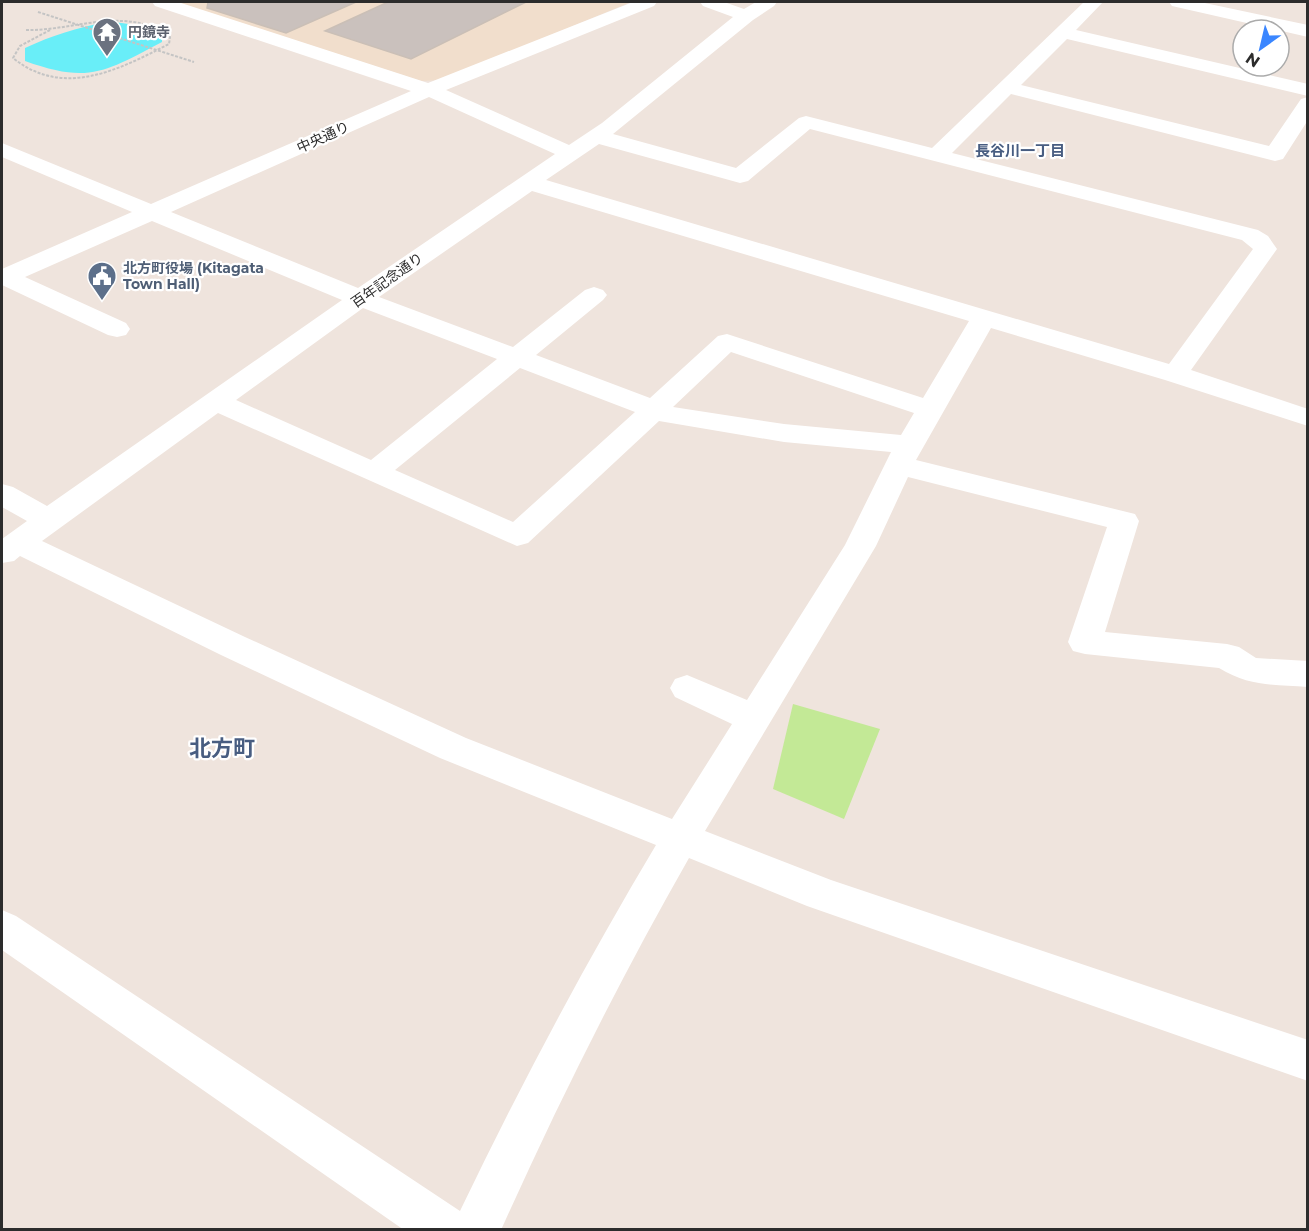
<svg xmlns="http://www.w3.org/2000/svg" width="1309" height="1231" viewBox="0 0 1309 1231" font-family="Montserrat,'Noto Sans JP',sans-serif">
<rect width="100%" height="100%" fill="#efe4dd"/>
<path fill="#f1decc" d="M176 2H631L442 80 421 81Z"/>
<path fill="#c3e996" d="M793 704 880 729 844 819 773 789Z"/>
<path fill="#69eef8" d="M107 22C127 22 144 27 162 37V42C105 72 89 84 25 61V48C53 35 76 28 107 22Z"/>
<path fill="#cac1bd" stroke="#cabfb6" stroke-width="1.5" d="M208 2H356L286 33 207 8Z
M388 2H526L411 59 325 31Z"/>
<g fill="none" stroke-linecap="round" stroke-linejoin="round">
<path stroke="#c4c4c4" stroke-width="2" stroke-dasharray="3 1.5" stroke-linecap="butt" d="M38 12 194 62
M26 30C65 31 104 14 143 24
M50 30 20 46 13 58C64 99 120 69 169 44L170 37 164 33"/>
<path fill="#fff" fill-rule="evenodd" d="M152 2H178L428 83 633 2H657L654 6 446 90 569 145 602 123 733 17 703 6 700 2H724L744 9 756 2H777L774 6 753 20 613 134 736 168 799 118 806 116 932 148 1084 2H1103L1076 30 1308 84V96L1067 39 1021 85 1269 146 1301 99 1308 97V120L1283 159 1275 161 1011 94 952 153 1258 230 1268 236 1277 249 1191 370 1308 409V426L1165 380 991 328 916 460 1135 514 1139 521 1105 632 1227 644 1239 647 1256 658 1308 661V687C1273 684 1250 687 1219 668L1085 654 1073 651 1068 642 1107 527 908 477 876 546 705 831 831 880 1308 1040V1081L807 906 689 858C620 979 558 1103 501 1230H404L2 950V910L16 916 460 1211C520 1086 585 964 656 845L440 758 221 655 20 556 14 561 2 563V539L27 521 2 507V484L13 487 47 506 342 300 152 221 25 277 126 323 130 329 126 335 117 337 108 335 2 285V269L132 212 2 157V143L151 204 411 91 155 6ZM429 97 555 154 358 288 171 212ZM810 129 1242 240 1253 249 1169 364 546 180 599 144 740 183 748 181ZM532 191 969 321 923 398 727 334 718 336 650 398 536 355 603 300 607 295 603 290 594 287 585 290 513 347 379 297ZM363 308 497 359 371 460 236 400ZM731 352 914 413 901 435 784 424 673 407ZM520 368 635 412 513 522 395 470ZM218 413 517 546 528 543 659 421 784 442 891 452 845 545 747 700 687 675 675 679 670 688 675 697 732 724 672 819 466 738 245 637 42 541Z
M1169 2H1200L1308 25V37L1172 6Z"/>
</g>
<defs>
<g id="temple-pin" transform="scale(1.5)"><path d="M0 17L-7.5 6A9.5 9.5 0 1 1 7.5 6Z" fill="#6b7280" stroke="#fff"/><path d="M0-6L5-2H3V0L6.5 2.5H4V6H1.5V3h-3V6H-4V2.5H-6.5L-3 0V-2H-5Z" fill="#fff"/></g>
<g id="civic-pin" transform="scale(1.5)"><path d="M0 17L-7.5 6A9.5 9.5 0 1 1 7.5 6Z" fill="#5c6f8a" stroke="#fff"/><path d="M-.6-6.5H3V-4.5H.6V-3L4-1V1h2V6H-6V1h2V-1L-.6-3ZM-1.2 2.5V6h2.4V2.5Z" fill="#fff"/></g>
</defs>
<g fill-rule="evenodd">
<use href="#temple-pin" x="107" y="32"/>
<use href="#civic-pin" x="102" y="276"/>
</g>
<g text-anchor="middle" stroke-width="4.5" stroke-linejoin="round" paint-order="stroke">
<g font-size="14" font-weight="bold" fill="#5b616d" stroke="#fff" text-anchor="start">
<text x="128" y="37">円鏡寺</text>
</g>
<g font-size="14" fill="#2c2c2c" stroke="#fff">
<text transform="translate(323 137) rotate(-24)" y="5">中央通り</text>
<text transform="translate(387 280) rotate(-35)" y="5">百年記念通り</text>
</g>
<g font-size="14" font-weight="bold" fill="#4e5e75" stroke="#fff" text-anchor="start">
<text x="123" y="273">北方町役場 (Kitagata<tspan x="123" dy="16">Town Hall)</tspan></text>
</g>
<g font-size="15" font-weight="bold" fill="#485d81" stroke="#fff">
<text x="1020" y="156">長谷川一丁目</text>
</g>
<g font-size="22" font-weight="bold" fill="#485d81" stroke="#fff">
<text x="222" y="756">北方町</text>
</g>
</g>
<rect width="1309" height="1231" fill="none" stroke="#2c2c2c" stroke-width="6"/>
<g transform="translate(1261 48) rotate(214)"><circle r="28" fill="#ffffff" stroke="#ababab" stroke-width="1.5"/>
<path d="M0-4.5L10 22L0 15L-10 22Z" fill="#3a86ff"/>
<text y="-9" font-size="16" font-weight="bold" text-anchor="middle" fill="#2c2c2c">N</text>
</g>
</svg>
